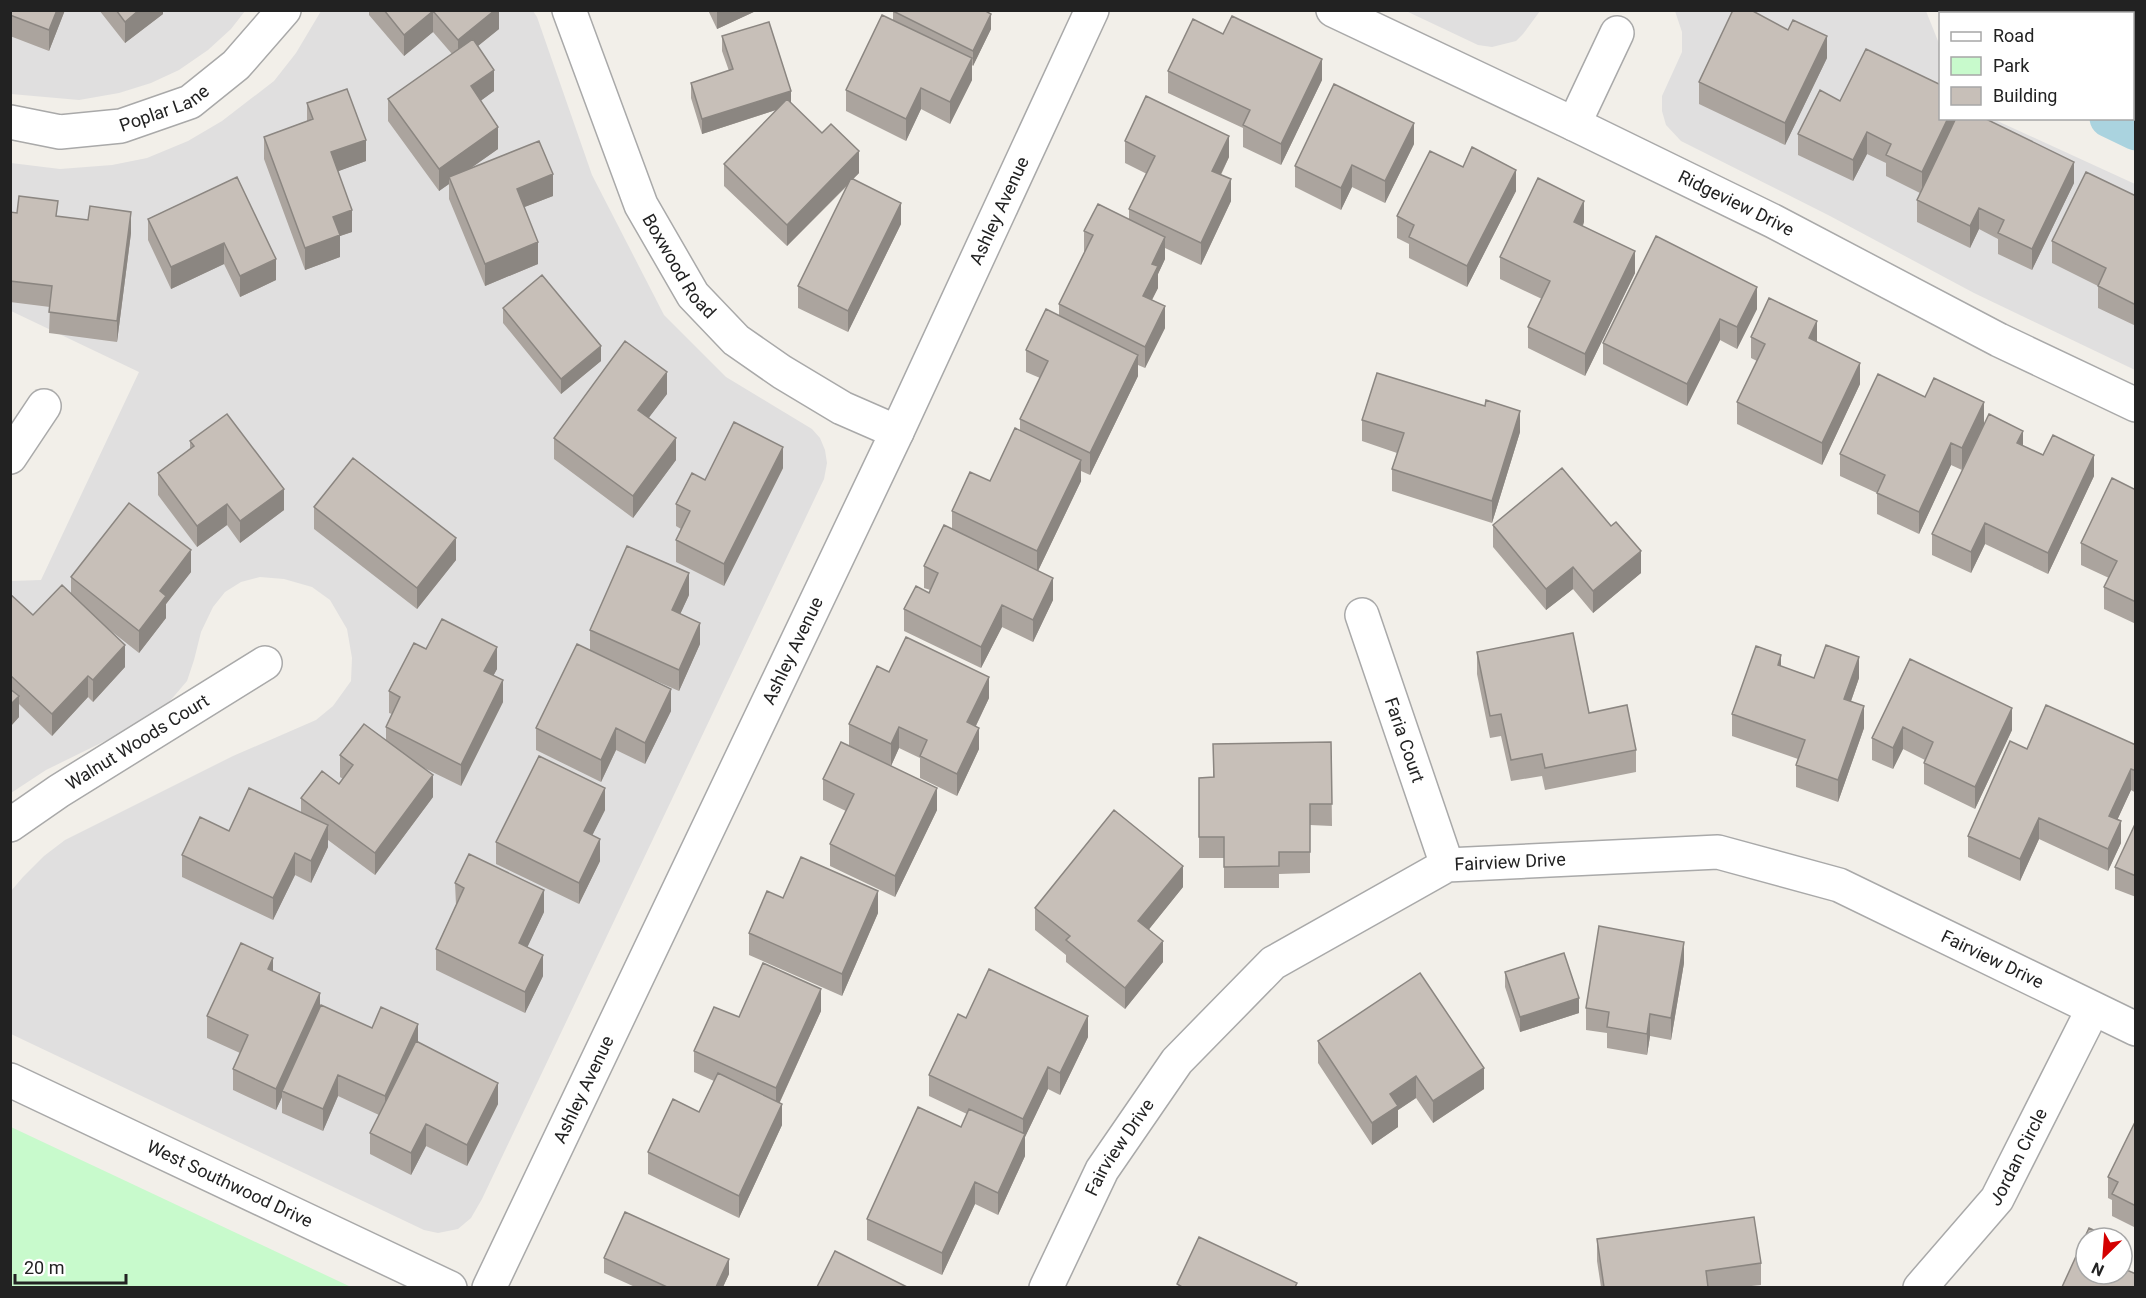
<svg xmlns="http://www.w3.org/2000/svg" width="2146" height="1298" viewBox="0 0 2146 1298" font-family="Roboto,sans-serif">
<rect width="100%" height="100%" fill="#f2efe9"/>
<path fill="#e0dfdf" d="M11 11H245L231 29 208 50 179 70 151 83 119 93 79 100 11 94Z
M321 11H533L537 17 592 175 664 315 726 377 812 429 820 438 825 450 827 463 824 479 482 1199 471 1218 458 1229 438 1233 424 1230 11 1034V891L23 877 44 856 65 840 233 756 316 720 333 706 351 681 352 658 347 629 330 600 312 587 284 579 260 577 241 582 225 592 213 607 201 632 194 660 187 681 158 715 46 770 11 793V581L41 580 139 372 11 311V163L60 169 112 165 147 158 188 141 222 121 274 81 296 53Z
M1406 11H1540L1523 34 1516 41 1492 47 1478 45Z
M1675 11H1926L1940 46V118L1993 119 2135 184V370L1974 293 1830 216 1681 141 1666 125 1662 111V96L1682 52V32Z
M2020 11H2135V98L2132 96V14H2022Z"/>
<path fill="#c8facc" d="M11 1127 351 1287H11Z"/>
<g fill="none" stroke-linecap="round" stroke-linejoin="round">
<path stroke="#aad3df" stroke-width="39" d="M1982 10 1983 14
M2109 118 2136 131"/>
<g stroke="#a9a9a9" stroke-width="36">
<g id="minor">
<path id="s1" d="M569 10 641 205 693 295 736 340 782 372 842 408 897 432"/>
<path id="s2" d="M1333 10 1574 124 1773 221 1999 340 2136 405"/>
<path id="s3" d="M10 122 60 132 121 126 190 102 236 65 284 10"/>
<path d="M1574 124 1617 33"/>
<path d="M10 457 44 406"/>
<path id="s4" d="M1362 615 1447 865"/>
<path id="s5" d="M10 825 59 791 265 663"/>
<path id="s6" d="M10 1080 450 1288"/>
<path id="s7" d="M489 1288 897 432 1092 10"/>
<path id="s8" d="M1046 1288 1102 1170 1177 1061 1273 963 1447 865 1718 852 1839 885 2136 1029"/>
<path id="s9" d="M1920 1288 1997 1199 2093 1009"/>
</g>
</g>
<use href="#minor" stroke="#fff" stroke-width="33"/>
</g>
<path fill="#aba49e" d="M10 10H65L49 51 10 36Z
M99 10H163V14L125 43Z
M369 10H499V29L478 46 494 91 480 101 498 149 471 168 553 196 524 207 538 264 485 286 449 199V184L439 191 388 121V99L452 54 433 32 404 56 369 15Z
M708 10H758L717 29Z
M893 11 991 29 973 66 972 65V80L950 124 921 109 906 141 846 111V90L893 20Z
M722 36 791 103 859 173 853 179 901 224 848 332 798 308V286L849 184 787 246 724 186V164L776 110 702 134 691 98V83L729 71 722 51Z
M1827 58 1785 145 1699 104V82Z
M1168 71 1322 80 1281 165 1243 147V128L1168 93Z
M1840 101 1941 118 2074 183 2032 270 1998 254V239L1979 229 1970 248 1917 222V200L1920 193 1886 176V163L1867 154 1853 181 1798 155V134Z
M307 103 366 161 338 171 352 232 340 236V257L305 270 264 159V137L307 121Z
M1125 141 1229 157 1221 175 1231 201 1201 265 1165 248V259L1158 274V288L1152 300 1165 328 1145 368 1138 365V376L1090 475 1081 471V481L1038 571 1053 600 1033 642 1002 627 981 668 904 631V609L929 593 930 590 924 588V566L952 529V511L990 481 1020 430V419L1040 378 1026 372V350L1059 315V304L1084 253V231L1129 219V209L1147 174 1125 163Z
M1414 144 1385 203 1352 187 1341 210 1295 187V166Z
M1463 167 1516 191 1467 287 1409 258V244L1397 238V216Z
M237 177 276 280 240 297 224 264 171 289 148 240V219Z
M2136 196V326L2098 308V286L2052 263V241Z
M10 212 58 216 131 233 117 342 49 333 50 307 10 302Z
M1584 222 1583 226 1635 273 1585 376 1528 348V327L1542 299 1500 279V257Z
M503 308 601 361 561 394 503 323Z
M1757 309 1737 349 1720 340 1687 406 1603 364V343Z
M1751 337 1817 342 1860 384 1822 465 1737 424V402L1757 361 1751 358Z
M667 394 648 418 676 460 633 518 554 459V438Z
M1925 397 1984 424 1962 470 1951 465 1919 534 1877 514V493L1840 476V454Z
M1362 420 1520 432 1492 523 1392 491V469L1397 453 1362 441Z
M190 441 284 510 240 543 227 525 197 547 158 495V473L190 449Z
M2023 446 2094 476 2048 574 1985 544 1971 573 1932 555V534Z
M783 468 724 586 676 562V540L681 529 676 526V504L705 480Z
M2136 490V624L2104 609V587L2109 578 2081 565V543Z
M314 507 456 560 417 609 314 529Z
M1493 525 1611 526 1641 573 1593 613 1573 589 1546 610 1493 547Z
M191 572 166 604V618L139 653 106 627 125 667 93 702 88 697 52 736 19 704V717L10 727V594L33 615 71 593V577Z
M689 595 680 614 700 644 679 691 626 668 671 711 645 764 616 750 601 782 536 750V728L590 650V630Z
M426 649 497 669 493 676 503 702 461 786 420 766 433 797 375 875 328 840V847L311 883 295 875 273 920 182 877V855L229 831 301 812V798L339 784 343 779 340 777V755L386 740V727L392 714 389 713V691Z
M1477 652 1589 713 1636 750V772L1545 790 1542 776 1511 781 1501 736 1490 738 1477 674Z
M1910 659 2012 730 1975 809 1924 784V763L1925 760 1903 749 1893 769 1872 760V738Z
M1781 666 1814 678H1859L1851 701 1864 728 1838 802 1796 787V765L1798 759 1732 736V714Z
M889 672 989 698 976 726 979 749 957 796 920 778V758L899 748 891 766 849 746V724Z
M1331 742 1332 826 1310 825V873L1279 874V888H1224V858H1199V778L1213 777V744Z
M2136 745V793L2131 790 2117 820 2121 843 2108 871 2039 839 2020 881 1968 857V836L2027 749Z
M823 779 937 810 895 897 830 866V844L846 811 823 800Z
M605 810 592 835 600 861 579 904 496 864V842Z
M2136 822V897L2115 889V867Z
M455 883 544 912 527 947 543 976 525 1013 436 970V949L456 905Z
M1183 887 1149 929 1163 962 1125 1009 1066 962V955L1035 930V908Z
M783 898 878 913 842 996 749 955V933Z
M1684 963 1671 1040 1650 1036 1647 1055 1607 1048V1033L1586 1030V1008Z
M273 971 320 1007 372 1028 418 1042 498 1104 467 1166 426 1146 411 1175 370 1154V1133L379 1115 338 1096 323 1131 282 1113V1097L276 1110 233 1090V1069L240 1053 207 1038V1016Z
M1505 972 1579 1013 1520 1032 1505 987Z
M821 1011 780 1102 782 1125 739 1218 648 1174V1152L699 1112 714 1081 694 1072V1051L739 1017Z
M966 1018 1088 1037 1060 1095 1048 1089 1025 1137V1156L998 1215 975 1204 942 1275 867 1240V1219L961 1127 967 1114 929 1096V1075Z
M1318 1041 1484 1089 1433 1123 1416 1098 1398 1110V1127L1372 1145 1318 1063Z
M2136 1120V1228L2112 1216V1200L2108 1198V1177Z
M1597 1239 1761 1263V1285L1742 1287H1601L1597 1261Z
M604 1258 729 1274 723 1287H635L604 1273Z"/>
<path fill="#8b8681" d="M57 10H65L49 51V30Z
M139 10H163V14L125 43V22Z
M495 10H499V29L458 62V40Z
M717 10H758L717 29Z
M433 11V32L404 56V35Z
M991 14V29L973 66V51Z
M1827 36V58L1785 145V123Z
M972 58V80L950 124V102Z
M1322 59V80L1281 165V144Z
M494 70V91L471 108V86Z
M921 88V109L906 141V119Z
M791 91V105L702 134V119Z
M1948 118H1959L1922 194V172Z
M1414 123V144L1385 203V181Z
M498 127V149L451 182 449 177V184L439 191V169Z
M1867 132V154L1853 181V160Z
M1229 136V157L1212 192V171Z
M366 140V161L331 174V152Z
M859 151V173L787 246V225Z
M2074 162V183L2032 270V249Z
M1352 165V187L1341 210V188Z
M1516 170V191L1467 287V266Z
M553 174V196L517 210V189Z
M1231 179V201L1201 265V243Z
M1584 201V222L1574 243V222Z
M901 203V224L848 332V311Z
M1979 208V229L1970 248V226Z
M352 210V232L340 236V257L305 270V248L333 217Z
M131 212V233L117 342V321Z
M1165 237V259L1158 274V288L1143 317V296L1152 264Z
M538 242V264L485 286V264Z
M224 243V264L171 289V267Z
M1635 251V273L1585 376V354Z
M276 259V280L240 297V276Z
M1757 287V309L1737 349V327Z
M1165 306V328L1145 368V347Z
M1720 319V340L1687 406V384Z
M1817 321V343L1809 338Z
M601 346V361L561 394V379Z
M1138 355V376L1090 475V453Z
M1860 363V384L1822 465V443Z
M667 372V394L638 432V410Z
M1984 402V424L1962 470V448Z
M1520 411V432L1492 523V501Z
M2023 431V452L2017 443Z
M676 438V460L633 518V496Z
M1951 443V465L1919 534V512Z
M783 447V468L724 586V564Z
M2094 455V476L2048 574V553Z
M1081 460V481L1037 573V551Z
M284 489V510L240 543V521Z
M227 504V525L197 547V526Z
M1985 523V544L1971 573V552Z
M456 538V560L417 609V588Z
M191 550V572L166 604V618L139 653V631L160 591Z
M1641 551V573L1593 613V591Z
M1573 567V589L1546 610V589Z
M689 573V595L672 632V610Z
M1053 578V600L1033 642V620Z
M1002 605V627L981 668V647Z
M700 623V644L679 691V670Z
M125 645V667L93 702V680Z
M497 647V669L484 693V671Z
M1781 655V677L1778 665Z
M1859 657V678L1844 721V699Z
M88 676V697L52 736V714Z
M989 677V698L967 744V722Z
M503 680V702L461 786V765Z
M671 689V711L645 764V743Z
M19 696V717L10 727V705Z
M1864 706V728L1838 802V780Z
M2012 708V730L1975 809V787Z
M899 727V748L891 766V744Z
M1903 727V749L1893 769V748Z
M616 728V750L601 782V760Z
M979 728V749L957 796V774Z
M2131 769V790L2109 838V816Z
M433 775V797L375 875V853Z
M605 788V810L584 852V831Z
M937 788V810L895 897V876Z
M2039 818V839L2020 881V859Z
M2121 821V843L2108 871V849Z
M328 825V847L311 883V861Z
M600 839V861L579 904V883Z
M295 853V875L273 920V898Z
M1183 866V887L1138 943V921Z
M544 890V912L519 965V943Z
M878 891V913L842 996V974Z
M1163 941V962L1125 1009V988Z
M1684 942V963L1671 1040V1018Z
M543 955V976L525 1013V992Z
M273 958V980L268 969Z
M821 989V1011L776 1110V1088Z
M320 993V1015L282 1091V1097L276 1110V1089Z
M1579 998V1013L1520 1032V1017Z
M1650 1014V1036L1647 1055V1034Z
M1088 1016V1037L1060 1095V1073Z
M418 1024V1045L385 1117V1096Z
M1048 1067V1089L1025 1137V1156L998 1215V1193L1023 1139V1119Z
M1484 1068V1089L1433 1123V1101Z
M338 1075V1096L323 1131V1109Z
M1416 1076V1098L1398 1110V1127L1372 1145V1123L1390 1094Z
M498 1083V1104L467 1166V1145Z
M782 1104V1125L739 1218V1196Z
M426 1124V1146L411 1175V1153Z
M975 1182V1204L942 1275V1253Z
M2124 1244V1266L2122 1271V1250Z
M729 1259V1274L723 1287H716Z"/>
<path fill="#c7bfb8" stroke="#8b8681" stroke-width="1.5" d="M10 10H57L49 30 10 15Z
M116 10H139L125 22Z
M384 10H495L458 40 433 11 404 35Z
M893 10H984L991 14 973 51 893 11Z
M1733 10H1751L1788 30 1793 20 1827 36 1785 123 1699 82Z
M882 15 972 58 950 102 921 88 906 119 846 90Z
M1232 16 1322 59 1281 144 1243 125 1250 110 1168 71 1193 19 1223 34Z
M769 22 791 91 702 119 691 83 733 69 722 36Z
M473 39 494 70 471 86 498 127 439 169 388 99Z
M1866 49 1941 85V118H1948L1922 172 1886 155 1891 144 1867 132 1853 160 1798 134 1820 90 1840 101Z
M1334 84 1414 123 1385 181 1352 165 1341 188 1295 166Z
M347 89 366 140 331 152 352 210 333 217 340 235 305 248 264 137 313 119 307 103Z
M1146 96 1229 136 1212 171 1231 179 1201 243 1129 209 1155 156 1125 141Z
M787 99 822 133 831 124 859 151 787 225 724 164Z
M1956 118H1984L2074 162 2032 249 1998 233 2004 220 1979 208 1970 226 1917 200Z
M539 141 553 174 517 189 538 242 485 264 449 177Z
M1472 147 1516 170 1467 266 1409 237 1414 225 1397 216 1430 151 1463 167Z
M2086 172 2136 196V305L2098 286 2106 268 2052 241Z
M237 177 276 259 240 276 224 243 171 267 148 219Z
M851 178 901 203 848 311 798 286Z
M1538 178 1584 201 1574 222 1635 251 1585 354 1528 327 1550 281 1500 257Z
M19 196 58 201 56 216 88 220 90 206 131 212 117 321 49 312 52 286 10 281V212L17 213Z
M1098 204 1165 237 1152 264 1158 266 1143 296 1165 306 1145 347 1059 304 1093 235 1084 231Z
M1656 236 1757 287 1737 327 1720 319 1687 384 1603 343Z
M542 275 601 346 561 379 503 308Z
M1769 298 1817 321 1809 338 1860 363 1822 443 1737 402 1765 344 1751 337Z
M1046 309 1138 355 1090 453 1020 419 1048 361 1026 350Z
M625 341 667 372 638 410 676 438 633 496 554 438Z
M1377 373 1485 406 1486 400 1520 411 1492 501 1392 469 1404 433 1362 420Z
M1878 374 1925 397 1934 378 1984 402 1962 448 1951 443 1919 512 1877 493 1885 475 1840 454Z
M227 414 284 489 240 521 227 504 197 526 158 473 194 446 190 441Z
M1989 414 2023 431 2017 443 2043 455 2053 435 2094 455 2048 553 1985 523 1971 552 1932 534Z
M734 422 783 447 724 564 676 540 690 511 676 504 692 473 705 480Z
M1015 428 1081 460 1037 551 952 511 970 472 990 481Z
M353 458 456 538 417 588 314 507Z
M1562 468 1611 526 1616 522 1641 551 1593 591 1573 567 1546 589 1493 525Z
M2112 478 2136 490V602L2104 587 2117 561 2081 543Z
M129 503 191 550 160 591 166 596 139 631 71 577Z
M944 525 1053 578 1033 620 1002 605 981 647 904 609 916 586 929 593 938 573 924 566Z
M627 546 689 573 672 610 700 623 679 670 590 630Z
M62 585 125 645 93 680 88 676 52 714 10 675V594L33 615Z
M442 619 497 647 484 671 503 680 461 765 386 727 400 697 389 691 414 643 426 649Z
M1573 633 1589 713 1627 705 1636 750 1545 768 1542 754 1511 760 1501 714 1490 716 1477 652Z
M906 637 989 677 967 722 979 728 957 774 920 756 927 740 899 727 891 744 849 724 877 666 889 672Z
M577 644 671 689 645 743 616 728 601 760 536 728Z
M1826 645 1859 657 1844 699 1864 706 1838 780 1796 765 1805 740 1732 714 1756 646 1781 655 1778 665 1814 678Z
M1910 659 2012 708 1975 787 1924 763 1933 742 1903 727 1893 748 1872 738Z
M10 689 19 696 10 705Z
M2046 705 2136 745V771L2131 769 2109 816 2121 821 2108 849 2039 818 2020 859 1968 836 2010 741 2027 749Z
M364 724 433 775 375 853 301 798 322 771 339 784 353 765 340 755Z
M841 742 937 788 895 876 830 844 854 794 823 779Z
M1331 742 1332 804H1310V852H1279V866L1224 867V837H1199V778L1214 777 1213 744Z
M539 756 605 788 584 831 600 839 579 883 496 842Z
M249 788 328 825 311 861 295 853 273 898 182 855 200 817 229 831Z
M1114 810 1183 866 1138 921 1163 941 1125 988 1066 940 1070 936 1035 908Z
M2136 822V876L2115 867Z
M469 854 544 890 519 943 543 955 525 992 436 949 464 888 455 883Z
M801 857 878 891 842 974 749 933 767 891 783 898Z
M1599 926 1684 942 1671 1018 1650 1014 1647 1034 1607 1027 1609 1012 1586 1008Z
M241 943 273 958 268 969 320 993 276 1089 233 1069 248 1035 207 1016Z
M1564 953 1579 998 1520 1017 1505 972Z
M763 963 821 989 776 1088 694 1051 714 1007 739 1017Z
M989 969 1088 1016 1060 1073 1048 1067 1023 1119 929 1075 958 1014 966 1018Z
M1420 973 1484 1068 1433 1101 1416 1076 1390 1094 1398 1106 1372 1123 1318 1041Z
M321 1005 372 1028 381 1007 418 1024 385 1096 338 1075 323 1109 282 1091Z
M416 1041 498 1083 467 1145 426 1124 411 1153 370 1133Z
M718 1073 782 1104 739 1196 648 1152 673 1099 699 1112Z
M918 1107 961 1127 969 1109 1025 1134 998 1193 975 1182 942 1253 867 1219Z
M2136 1120V1206L2112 1194 2118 1182 2108 1177Z
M625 1212 729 1259 716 1287H667L604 1258Z
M1754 1217 1761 1263 1706 1271 1708 1287H1604L1597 1239Z
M2089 1228 2111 1238H2086V1274H2122V1268L2136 1274V1287H2062Z
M1199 1237 1297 1283 1295 1287H1182L1177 1284Z
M835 1251 907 1287H817Z"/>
<g text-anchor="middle" stroke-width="4.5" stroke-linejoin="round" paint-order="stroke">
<g font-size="18" fill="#222" stroke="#fff">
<text dy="6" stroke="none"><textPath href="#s3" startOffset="159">Poplar Lane</textPath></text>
<text dy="6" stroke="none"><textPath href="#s2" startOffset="447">Ridgeview Drive</textPath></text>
<text dy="6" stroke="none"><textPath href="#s7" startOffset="1192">Ashley Avenue</textPath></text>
<text dy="6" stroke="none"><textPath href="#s1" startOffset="280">Boxwood Road</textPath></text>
<text dy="6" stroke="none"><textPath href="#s7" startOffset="706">Ashley Avenue</textPath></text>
<text dy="6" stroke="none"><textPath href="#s4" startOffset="132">Faria Court</textPath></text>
<text dy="6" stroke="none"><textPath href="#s5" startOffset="152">Walnut Woods Court</textPath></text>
<text dy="6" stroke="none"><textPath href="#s8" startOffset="663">Fairview Drive</textPath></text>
<text dy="6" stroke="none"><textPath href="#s8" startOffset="1167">Fairview Drive</textPath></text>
<text dy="6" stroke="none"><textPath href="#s7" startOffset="220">Ashley Avenue</textPath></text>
<text dy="6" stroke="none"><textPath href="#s8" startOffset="159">Fairview Drive</textPath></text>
<text dy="6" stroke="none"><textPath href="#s9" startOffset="165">Jordan Circle</textPath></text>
<text dy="6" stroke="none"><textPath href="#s6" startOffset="243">West Southwood Drive</textPath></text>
</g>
</g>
<rect width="2146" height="1298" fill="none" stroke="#222222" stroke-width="24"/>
<rect x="1939" y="12" width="195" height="108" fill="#ffffff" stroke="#a7a7a7" stroke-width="1.5"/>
<rect x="1951" y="32" width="30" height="9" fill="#ffffff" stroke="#a7a7a7" stroke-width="1.5"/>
<text x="1993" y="42" font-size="18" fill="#222222">Road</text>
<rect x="1951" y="57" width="30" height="18" fill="#c8facc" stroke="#a7a7a7" stroke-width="1.5"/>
<text x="1993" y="72" font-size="18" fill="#222222">Park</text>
<rect x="1951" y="87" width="30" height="18" fill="#c7bfb8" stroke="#a7a7a7" stroke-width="1.5"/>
<text x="1993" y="102" font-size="18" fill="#222222">Building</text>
<g transform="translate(2104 1256) rotate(205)"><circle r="28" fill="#ffffff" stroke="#a7a7a7" stroke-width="1.5"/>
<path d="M0-4.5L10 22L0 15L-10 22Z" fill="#d40000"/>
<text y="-9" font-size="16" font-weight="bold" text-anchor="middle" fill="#222222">N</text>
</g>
<path d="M15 1274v9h111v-9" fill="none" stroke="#222222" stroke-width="3"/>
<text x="24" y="1274" font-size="18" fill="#222222" stroke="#ffffff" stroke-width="4.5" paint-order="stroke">20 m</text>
</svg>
